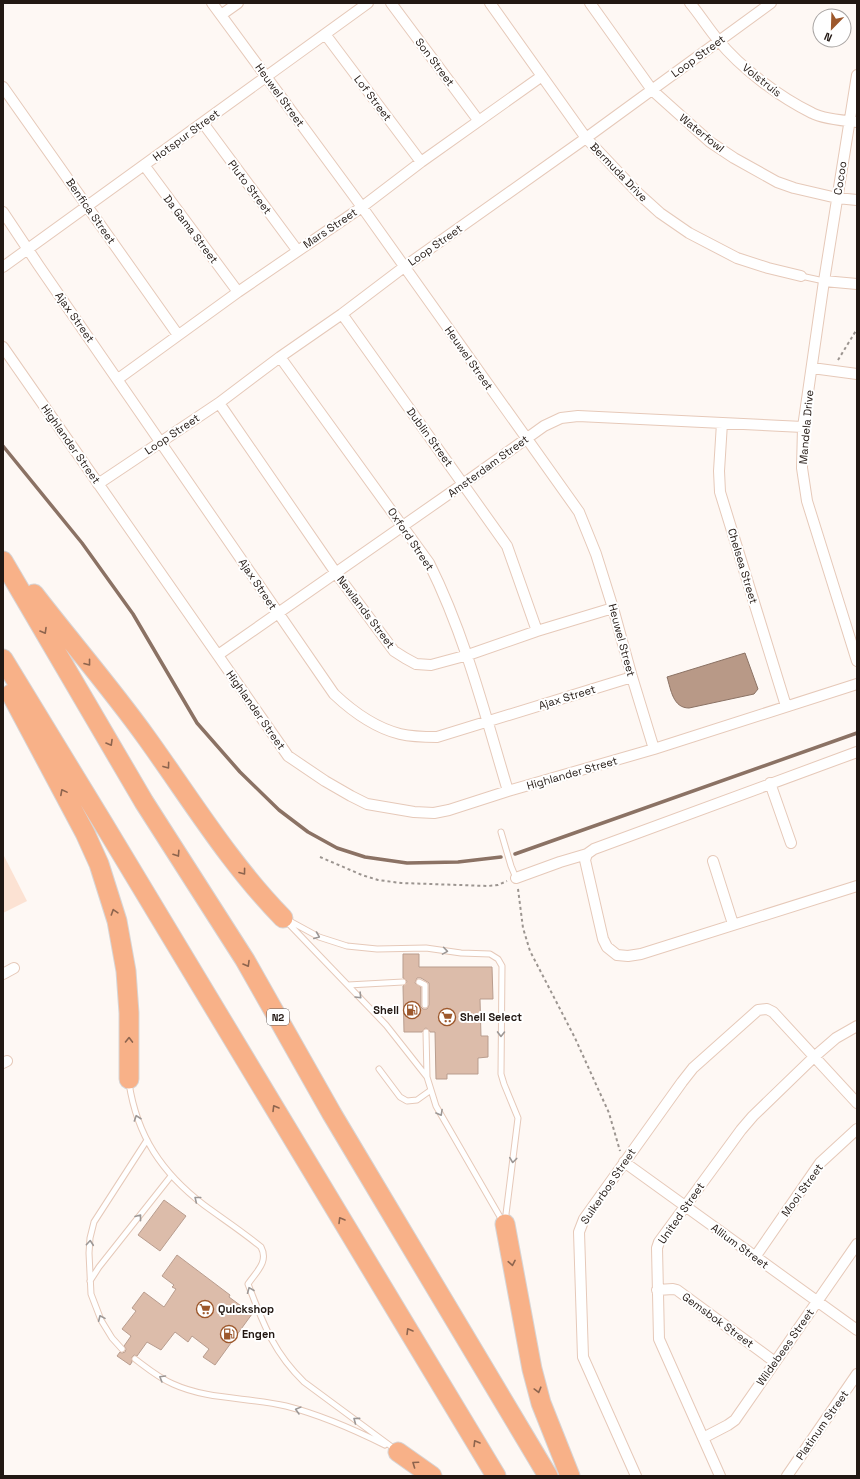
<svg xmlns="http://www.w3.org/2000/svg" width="860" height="1479" viewBox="0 0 860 1479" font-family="'Space Grotesk',sans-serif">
<rect width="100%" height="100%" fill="#fef8f4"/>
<path fill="#fce2d3" d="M3 854 27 901 3 913Z"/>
<path fill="#b89987" stroke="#8b7264" d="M745 653 758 689 754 694 689 708C673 708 671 690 667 677Z"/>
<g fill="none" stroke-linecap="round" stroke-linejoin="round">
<path stroke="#8b7264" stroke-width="3.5" d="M3 446 82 543 133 614 197 723 240 772 279 810 308 832 337 848 365 857 407 863 458 862 501 857
M515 854 857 733"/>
</g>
<path fill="#dcbcaa" stroke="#b99d8e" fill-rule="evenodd" d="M403 954H419V967H492L493 999H480L481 1036H488V1057L478 1058V1074H447V1079H436L435 1032H430L429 1030 426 1028 424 1029 422 1032H404L403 986 407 982 406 980 403 978ZM417 978H421L429 983V1005L427 1009H423L421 1007V987L415 983Z
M164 1200 186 1216 160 1251 138 1235Z
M177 1255 230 1295 229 1297 252 1314 215 1365 203 1357 209 1349 192 1336 188 1342 175 1332 161 1350 147 1342 137 1356 134 1355 132 1357V1362L130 1365 117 1356 120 1352 122 1353 125 1352 126 1349 124 1346 131 1336 122 1329 136 1311 132 1308 144 1292 164 1307 176 1289 172 1287 174 1285 162 1276Z"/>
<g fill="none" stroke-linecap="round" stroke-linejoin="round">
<g stroke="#e6c9b9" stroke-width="7">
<path id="lane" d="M801 276 824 281
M501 832 511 866 516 878
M286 919 319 937 347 946 377 949 426 948 461 953 490 954 498 959 502 966 501 1074 504 1084 518 1118 505 1222
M289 924 386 1025 427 1077 436 1106 503 1222
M419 982 425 985V1005
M348 985 403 982
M426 1032 427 1077
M379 1069 400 1097 407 1101 417 1100 431 1090
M129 1083C137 1136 162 1173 204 1205 223 1219 243 1232 261 1247 269 1262 256 1272 248 1284 263 1323 273 1352 304 1382L396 1450
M90 1281 99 1267 171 1176
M122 1349 112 1338 101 1320 91 1294 89 1253 90 1238 94 1222 147 1140
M135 1359C147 1368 159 1378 173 1384 208 1400 248 1397 286 1406 321 1415 353 1429 385 1445"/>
</g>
<g stroke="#e6c9b9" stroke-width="12">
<path id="street" d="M212 3 362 207 579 512 596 554 613 608 632 677 654 749
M391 3 478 120
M490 3 586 138 639 194 660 213 689 233 737 258 768 268 801 276
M590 3 652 90 710 142 734 158 777 182 794 188 837 198 857 200
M690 3C700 15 708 28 718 40 741 68 779 97 812 113 821 118 846 121 857 122
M221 15 238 3
M325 34 421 162
M857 75 824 281 803 427 802 468 807 501 857 661
M3 87 178 335
M203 123 297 250
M144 165 238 292
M3 212 39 266 334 694C352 711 376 728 400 734 413 737 425 737 437 737L632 677
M3 267 368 3
M824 281 857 284
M342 314 507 546 537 631
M3 347 288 756 325 781 351 796 367 804 414 812 434 813 449 810 508 791 654 749 857 684
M280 357 429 563C465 635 485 714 508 791
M812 368 857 374
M118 379 238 292 362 207 421 162 542 76
M219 403 336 573 394 651 405 658 416 664 431 665 468 655 537 631 613 608
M722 423 719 471 720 492 786 706
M98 484 219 403 280 357 342 314 404 267 586 138 771 3
M218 655 463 484 544 426 561 418 578 416 803 427
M857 752 594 849 587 854 585 860 603 939 607 947 617 955 628 956 641 954 857 886
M770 783 791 843
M713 861 733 924
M516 878 560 862 587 854
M3 974 14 968
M3 1063 7 1061
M624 1162 857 1330
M755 1257 820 1163 857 1129
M657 1290 673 1289 677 1290 775 1362
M703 1438 728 1425 735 1420 857 1244
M636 1476 583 1357 579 1232 584 1219 682 1082 693 1068 758 1010 767 1009 773 1012 857 1103
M720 1476 659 1339 657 1248 659 1242 741 1130 753 1116 814 1057 836 1038 857 1026
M787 1476 857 1374"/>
</g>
<g stroke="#d7d5d5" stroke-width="21">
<path id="highway" d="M3 561 144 802 245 960 332 1114 548 1476
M34 594C71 642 111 688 146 737 190 798 230 864 283 918
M3 659 103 823 496 1476
M11 694 85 833 99 864 117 921 126 971 129 1013V1079
M505 1224 532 1369 541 1403 570 1476
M398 1452 432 1476"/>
</g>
<path stroke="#9c9590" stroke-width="2" stroke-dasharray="3 3" stroke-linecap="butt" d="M838 360 857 329
M320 857 362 875 378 880 401 883 488 886 498 885 507 881
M518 889 523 928 530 951 575 1038 609 1113 620 1151"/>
<use href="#lane" stroke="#fff" stroke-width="5"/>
<use href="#street" stroke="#fff" stroke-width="10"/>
<use href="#highway" stroke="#f8b188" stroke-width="19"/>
</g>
<defs><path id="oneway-chevron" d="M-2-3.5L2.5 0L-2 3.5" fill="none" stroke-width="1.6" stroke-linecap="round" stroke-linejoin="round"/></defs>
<g stroke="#8d644e">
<use href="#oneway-chevron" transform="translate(44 631) rotate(60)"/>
<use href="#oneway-chevron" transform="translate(88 663) rotate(52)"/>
<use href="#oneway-chevron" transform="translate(110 743) rotate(60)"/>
<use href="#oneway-chevron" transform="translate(167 766) rotate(54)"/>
<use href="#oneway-chevron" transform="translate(63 792) rotate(-118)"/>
<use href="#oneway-chevron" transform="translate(177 854) rotate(57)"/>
<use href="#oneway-chevron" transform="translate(243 872) rotate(53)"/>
<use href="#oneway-chevron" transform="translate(114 912) rotate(-108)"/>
<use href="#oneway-chevron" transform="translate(247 964) rotate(60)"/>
<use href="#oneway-chevron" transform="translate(129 1040) rotate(-89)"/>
<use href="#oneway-chevron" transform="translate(275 1108) rotate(-121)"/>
<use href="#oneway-chevron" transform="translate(341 1220) rotate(-121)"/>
<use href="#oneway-chevron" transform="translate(512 1263) rotate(79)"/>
<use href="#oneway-chevron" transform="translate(409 1331) rotate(-121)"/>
<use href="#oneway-chevron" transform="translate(538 1390) rotate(75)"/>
<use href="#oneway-chevron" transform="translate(476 1443) rotate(-121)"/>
<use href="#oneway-chevron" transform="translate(415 1464) rotate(-145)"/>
</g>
<g stroke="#9c9795">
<use href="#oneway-chevron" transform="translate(317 936) rotate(22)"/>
<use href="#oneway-chevron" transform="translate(445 951) rotate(9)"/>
<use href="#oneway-chevron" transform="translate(359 996) rotate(46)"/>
<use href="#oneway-chevron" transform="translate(501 1034) rotate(91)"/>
<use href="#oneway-chevron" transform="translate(440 1113) rotate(61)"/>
<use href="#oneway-chevron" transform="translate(137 1118) rotate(-109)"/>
<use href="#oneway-chevron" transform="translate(513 1160) rotate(97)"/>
<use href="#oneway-chevron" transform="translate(197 1199) rotate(-141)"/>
<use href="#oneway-chevron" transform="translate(139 1217) rotate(-52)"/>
<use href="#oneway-chevron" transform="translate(90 1243) rotate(-85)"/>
<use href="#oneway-chevron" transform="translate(250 1290) rotate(-112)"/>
<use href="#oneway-chevron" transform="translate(101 1318) rotate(-114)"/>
<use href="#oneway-chevron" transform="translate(162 1378) rotate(-149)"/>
<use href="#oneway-chevron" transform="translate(298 1410) rotate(-165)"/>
<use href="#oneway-chevron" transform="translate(356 1420) rotate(-143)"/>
</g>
<defs>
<g id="fuel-ring" transform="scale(0.9)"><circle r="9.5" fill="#fff" stroke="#9d582c" stroke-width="1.5"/><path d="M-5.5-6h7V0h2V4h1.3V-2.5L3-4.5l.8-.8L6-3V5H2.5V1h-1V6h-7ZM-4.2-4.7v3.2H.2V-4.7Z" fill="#9d582c"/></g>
<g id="supermarket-ring" transform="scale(0.9)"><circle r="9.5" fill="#fff" stroke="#9d582c" stroke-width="1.5"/><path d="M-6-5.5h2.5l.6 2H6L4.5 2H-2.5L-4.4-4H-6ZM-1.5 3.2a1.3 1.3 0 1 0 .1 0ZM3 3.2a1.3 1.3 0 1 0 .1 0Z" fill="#9d582c"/></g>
</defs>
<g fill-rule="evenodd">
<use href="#fuel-ring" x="412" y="1010"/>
<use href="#supermarket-ring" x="447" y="1017"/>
<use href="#supermarket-ring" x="205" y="1309"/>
<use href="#fuel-ring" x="229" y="1334"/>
</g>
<g text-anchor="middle" stroke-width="4" stroke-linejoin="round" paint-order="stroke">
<rect fill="#fff" stroke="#645d5a" stroke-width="1" x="267" y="1009" width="22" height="16" rx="3"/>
<g font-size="10" font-weight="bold" fill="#221813">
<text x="278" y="1021">N2</text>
</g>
<g font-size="11" fill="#221813" stroke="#fff">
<text transform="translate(698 56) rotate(-36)" y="4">Loop Street</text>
<text transform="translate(435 62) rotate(53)" y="4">Son Street</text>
<text transform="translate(762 80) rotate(38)" y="4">Volstruis</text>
<text transform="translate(280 95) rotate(54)" y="4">Heuwel Street</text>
<text transform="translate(373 98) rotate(53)" y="4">Lof Street</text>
<text transform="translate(702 133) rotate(39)" y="4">Waterfowl</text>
<text transform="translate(186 135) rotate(-36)" y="4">Hotspur Street</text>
<text transform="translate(619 172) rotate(46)" y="4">Bermuda Drive</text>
<text transform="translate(840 178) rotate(-81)" y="4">Cocoo</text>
<text transform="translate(250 187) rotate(53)" y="4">Pluto Street</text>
<text transform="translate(91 211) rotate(55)" y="4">Benfica Street</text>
<text transform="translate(330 228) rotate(-34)" y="4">Mars Street</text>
<text transform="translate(191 229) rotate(53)" y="4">Da Gama Street</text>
<text transform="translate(435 245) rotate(-35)" y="4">Loop Street</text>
<text transform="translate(75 317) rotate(55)" y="4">Ajax Street</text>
<text transform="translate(469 358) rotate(55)" y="4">Heuwel Street</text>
<text transform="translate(806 427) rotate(-85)" y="4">Mandela Drive</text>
<text transform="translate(172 434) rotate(-34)" y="4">Loop Street</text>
<text transform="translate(430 437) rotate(54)" y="4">Dublin Street</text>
<text transform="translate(71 444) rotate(55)" y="4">Highlander Street</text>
<text transform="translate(488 466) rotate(-36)" y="4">Amsterdam Street</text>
<text transform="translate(411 539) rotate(56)" y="4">Oxford Street</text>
<text transform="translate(743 566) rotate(73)" y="4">Chelsea Street</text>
<text transform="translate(258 584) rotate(56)" y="4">Ajax Street</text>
<text transform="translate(366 612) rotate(53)" y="4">Newlands Street</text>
<text transform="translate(622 640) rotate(75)" y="4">Heuwel Street</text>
<text transform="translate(567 697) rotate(-17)" y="4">Ajax Street</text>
<text transform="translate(256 710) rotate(55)" y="4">Highlander Street</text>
<text transform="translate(572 773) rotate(-16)" y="4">Highlander Street</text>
<text transform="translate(608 1186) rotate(-56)" y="4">Suikerbos Street</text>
<text transform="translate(802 1190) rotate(-54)" y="4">Mooi Street</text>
<text transform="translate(681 1213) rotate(-55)" y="4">United Street</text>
<text transform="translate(740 1246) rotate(36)" y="4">Allium Street</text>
<text transform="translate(718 1320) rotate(36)" y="4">Gemsbok Street</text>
<text transform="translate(785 1347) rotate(-55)" y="4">Wildebees Street</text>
<text transform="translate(822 1425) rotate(-55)" y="4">Platinum Street</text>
</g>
<g font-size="11" font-weight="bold" fill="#221813" stroke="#fff" text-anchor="start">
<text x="399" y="1014" text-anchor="end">Shell</text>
<text x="460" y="1021">Shell Select</text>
<text x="218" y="1313">Quickshop</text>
<text x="242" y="1338">Engen</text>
</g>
</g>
<rect width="860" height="1479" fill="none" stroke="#221813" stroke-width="8"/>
<g transform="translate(832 28) rotate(203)"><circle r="19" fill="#ffffff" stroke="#a7a3a1"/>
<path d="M0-3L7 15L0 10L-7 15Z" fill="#9d582c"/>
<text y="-6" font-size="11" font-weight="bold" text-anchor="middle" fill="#221813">N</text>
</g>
</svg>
